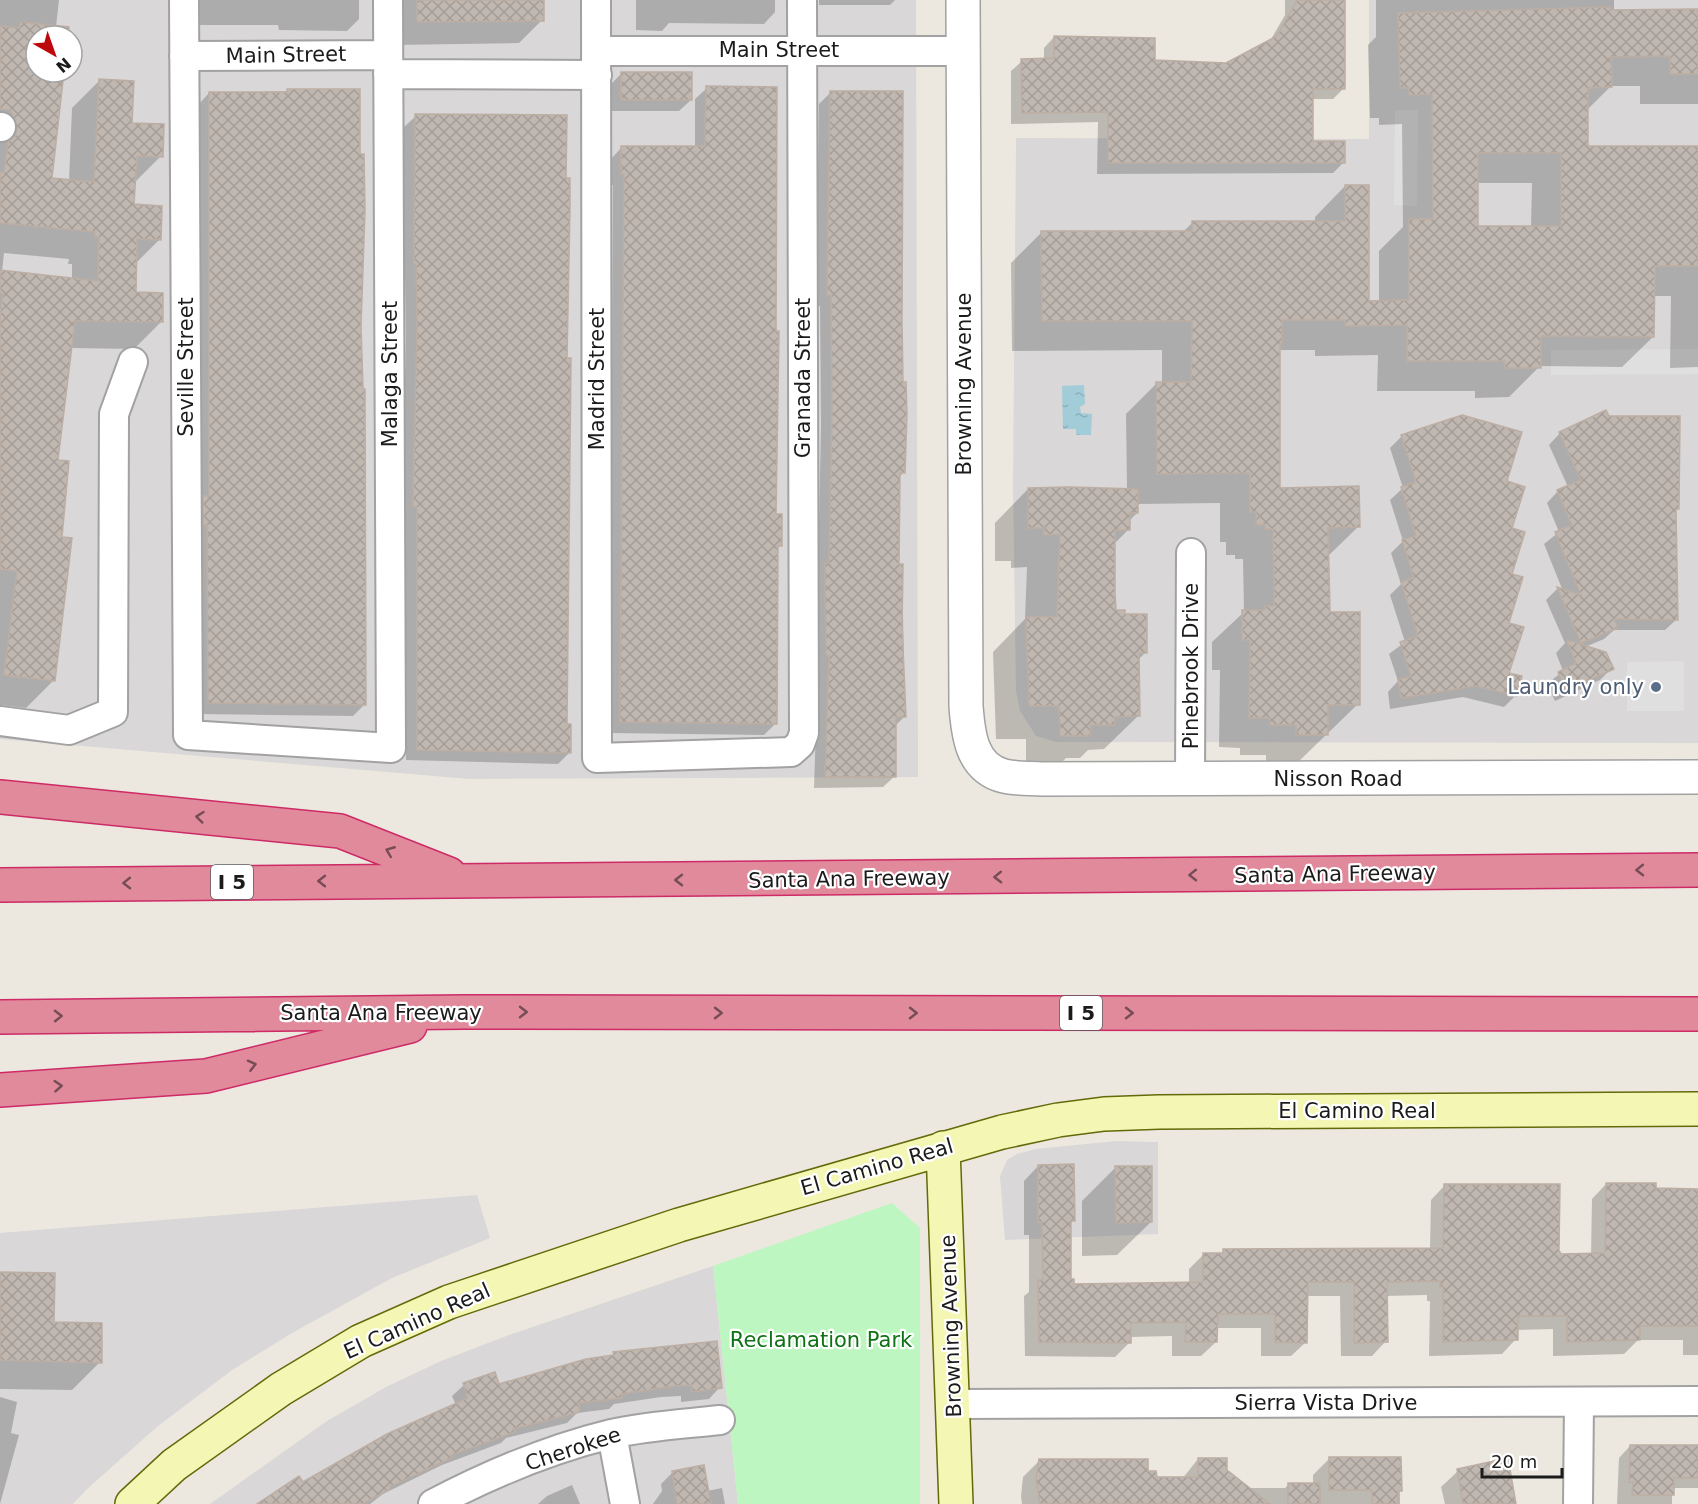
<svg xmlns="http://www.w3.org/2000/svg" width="1698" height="1504" viewBox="0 0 1698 1504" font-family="'DejaVu Sans',sans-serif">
<defs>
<pattern id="water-ripples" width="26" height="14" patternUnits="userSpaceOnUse" patternTransform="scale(1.5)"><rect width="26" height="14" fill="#a2cdd8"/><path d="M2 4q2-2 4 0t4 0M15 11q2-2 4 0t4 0" fill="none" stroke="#8bafb9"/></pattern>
<pattern id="building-cross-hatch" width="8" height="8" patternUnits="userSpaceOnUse" patternTransform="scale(1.5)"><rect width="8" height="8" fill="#c0b7b0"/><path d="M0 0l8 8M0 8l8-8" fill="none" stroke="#a49d97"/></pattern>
</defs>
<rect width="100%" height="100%" fill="#ece8e0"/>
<path fill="#d9d7d7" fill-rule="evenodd" d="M0 0H916L918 777 469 779 0 739ZM36 36H72V72H36Z
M1369 0H1698V743L1056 742 1036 736 1020 711 1016 691 1013 486 1016 138 1369 139Z
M1116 1141 1158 1142V1234L1005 1240 1000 1176 1007 1160 1017 1154 1036 1149Z
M477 1195 490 1238 392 1278 292 1333 232 1370 158 1426 87 1489 73 1504H0V1233Z
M713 1266 738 1504H210L327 1421 388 1386 441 1361 509 1335Z"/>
<path fill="#bdf6c0" d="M892 1203 920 1228V1504H738L713 1266Z"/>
<path fill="#dfdfdf" d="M1395 110H1418L1417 206 1394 205Z
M1698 349V374L1551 375V350Z
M1684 661V711H1627V662Z"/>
<path fill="url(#water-ripples)" d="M1084 385 1085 404 1080 407 1081 413 1092 414 1091 435H1076V429H1063L1062 386Z"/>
<path fill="#0003" fill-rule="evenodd" d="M0 0H59L56 27 66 36H36V72H62L51 179 69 181 72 108 99 81 131 124 161 156 134 183 133 206 159 240 135 264 134 294 161 322 134 349 70 348 57 461 60 538 53 681 26 708 0 705ZM4 253 69 259 68 264H72V279L2 272Z
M193 0H359V19L347 31 279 30 278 25H193Z
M394 0H542V20L519 43 394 45Z
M636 0H775V12L764 24 669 23 662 31 636 30Z
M819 0H895L890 5H819Z
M1285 0H1343L1344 88 1333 99H1312L1311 142 1344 162 1333 173 1097 174 1098 122 1011 124V71L1022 61 1044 60V48L1054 37H1099V40L1153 62 1227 65 1270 41 1285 15Z
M1376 0H1614V11H1698V104H1640V86H1611L1586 111V148H1698V367L1670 368 1671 296H1653V337L1622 367 1540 366 1509 397 1475 398V391H1377L1378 355 1315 356V350H1278L1279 489 1358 527 1327 557 1329 613 1358 704 1296 764H1266V755H1240V748L1219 747 1220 670H1212V642L1244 612 1243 559H1235V555H1226V542H1220V503L1137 504V513L1129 521V529L1114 544 1115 611 1146 652 1138 660V716L1104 749 1088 750 1080 758H1066L1055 769H1026V739H996L993 652 1025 619 1027 567 1011 568V561H995V523L1028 489 1127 490 1126 414 1157 383H1162V350L1012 351 1011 263 1042 232H1183L1192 223 1315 222V217L1345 186 1368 302H1379V251L1403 227 1402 124 1379 125V118H1370L1368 45 1376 37ZM1476 183H1532L1531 228H1476Z
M622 73 691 100 679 111H610V85Z
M707 88 775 333 774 515 780 545 777 549 775 724 764 735 610 733 613 185H610L611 159 622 147 695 148V99Z
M359 90 364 705 353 716 198 714V105L209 93Z
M831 92 901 323 904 472 899 477 897 565H902L905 716 894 727 895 776 883 787 814 788 818 666 814 576 818 573 821 425 820 306H816L819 104Z
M416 116 565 360V726L570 752 558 764 406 760V517H402L406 338 405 275H403L404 127Z
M1560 433 1678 509 1674 512 1677 619 1665 630H1614L1604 639 1585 647 1612 668 1600 680 1555 701 1547 684 1563 671 1556 653 1565 643 1546 600 1557 589 1563 591 1544 544 1559 532 1547 503 1558 491 1568 487 1549 445Z
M1402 436 1506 482 1510 529 1507 674 1516 695 1504 707 1463 697 1390 709 1388 692 1398 681 1389 654 1405 642 1390 595 1401 584 1391 553 1403 541 1390 500 1403 488 1390 448Z
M1038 1166 1073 1220 1069 1225 1070 1281 1073 1285 1189 1284V1269L1204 1254H1221L1224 1251 1430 1249 1431 1200 1445 1185 1557 1250 1560 1255H1591L1592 1199 1606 1184 1654 1190H1698V1355H1683V1340H1638L1624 1354 1553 1356V1329L1516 1330V1339L1502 1354 1429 1356 1430 1301H1427V1295L1386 1296V1341L1372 1356H1341L1340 1296H1306V1342L1291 1356H1261V1328H1216V1342L1201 1356H1172V1336L1130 1337V1342L1115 1357 1025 1356 1024 1296 1029 1292V1235H1024V1181Z
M1116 1167 1151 1222 1117 1255 1082 1256V1201Z
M0 1274 52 1324 100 1362 72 1390 0 1389Z
M614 1354 720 1387 709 1399 681 1402V1396L661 1397 614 1404 609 1409 577 1413 567 1423 506 1438 501 1443 442 1465 383 1494 370 1504H262L456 1405 452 1396 464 1385 498 1386 611 1357Z
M0 1397 17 1402 11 1433 19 1435 0 1504Z
M1630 1446H1698V1488H1672V1504H1617L1619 1458Z
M1400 1458V1504H1022L1021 1496 1023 1477 1039 1461 1147 1473 1155 1478 1182 1479 1198 1459 1226 1470 1244 1488H1285L1289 1484 1313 1485V1475L1329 1459Z
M703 1467 707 1491 722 1488 725 1504H653L662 1491 661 1484 672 1473Z
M1458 1471 1514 1504H1445L1441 1487Z
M572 1485 580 1504H538L547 1496Z"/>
<path fill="url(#building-cross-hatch)" stroke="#bdaea3" stroke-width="1.5" fill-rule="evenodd" d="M417 0H544V21L417 22Z
M1297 0H1345V89H1313V141H1345V163H1108V112L1022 113 1021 59 1054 58V36L1155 38V60L1226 63 1277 36Z
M1610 7V10L1698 9V74H1670V56L1611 57 1612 87 1588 88V146H1698V266H1655L1654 337 1541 336V368H1505V361H1407V325L1345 326V320H1282V344H1280V488L1359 486 1360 527 1328 528 1330 612H1360V705H1328V735H1296V725H1270V718H1249L1250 640H1242V610H1265V606H1274L1273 529H1265V525H1256V512H1250V473L1157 474 1156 382H1191L1192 321H1042L1041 231H1192V221H1345V185H1369V301L1409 300V219H1433L1432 94 1409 95V88H1400L1398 13ZM1478 153H1561V226H1478Z
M20 22 69 27 68 36H36V72H64L52 178 94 182 99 79 134 81 132 123 164 124 163 157 137 156 134 204 162 206 161 240 137 239 136 292 163 293V322L75 321 58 460 69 461 62 537 72 538 55 681 4 675 17 571 0 569V317L3 294 0 293V270L98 281 99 237H95V232L0 223V173H4L8 142 15 136 17 128 11 110 0 109V26L20 28Z
M621 72H692V100H621Z
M706 86 777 87 776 331H779L776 514H782V546H778L777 724 620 722 624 174H621V146H705Z
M287 89H360V154H364L365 211 361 326 363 389H365L366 705 208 703 207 525H203V496H209V92H287Z
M830 91H903L902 323 903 382H906L907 413 905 473H900L899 564H903L902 625 906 717H896V777H825L829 655H826L825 563H829L832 412 831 295H827Z
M415 114 567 115 566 178H570V208L567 358H571L567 724H571V753L417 750V507L413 506 417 325 416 264H414Z
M1606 410 1609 416H1680L1679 509H1676L1678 620 1614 619 1618 628 1581 643 1557 587 1581 595 1555 532 1572 525 1557 490 1581 480 1559 432Z
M1462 415 1522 432 1507 481 1525 487 1512 528 1525 532 1512 574 1523 577 1509 623 1524 627 1509 673 1522 676 1517 696 1476 686 1401 698 1398 679 1411 677 1400 642 1418 636 1401 582 1414 578 1402 540 1416 536 1401 487 1416 482 1401 435Z
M1068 487 1138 489V513H1130V530H1115V594L1116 610H1125V614H1147V653H1139L1140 716 1114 717 1115 725H1090V736H1060L1059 706H1029L1026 617H1057L1060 534 1044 535V528H1028V488Z
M1567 640 1606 652 1614 669 1566 690 1558 672 1576 663Z
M1074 1164 1075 1221H1071V1279H1074V1284L1203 1282V1253H1223V1249L1443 1248 1444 1184H1560L1559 1250 1561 1254 1605 1253 1606 1183H1656V1188L1698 1189V1326H1640V1340L1567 1342V1316H1518V1340L1443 1342V1287H1440V1281L1387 1282 1388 1342 1354 1343V1282H1308L1307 1343 1275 1342V1314H1218L1217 1342H1185L1186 1322 1131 1323V1343L1039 1342 1038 1280H1043L1042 1222H1038V1165Z
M1115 1166H1152V1222L1116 1223Z
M0 1272 55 1273 54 1322 102 1323V1363L0 1360Z
M717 1341 722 1388 692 1392V1385L674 1386 621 1394 622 1398 578 1403 580 1412 513 1429 515 1432 451 1455V1458L389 1487 390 1489 363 1504H257L299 1476 303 1482 387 1434 468 1398 463 1383 495 1372 499 1384 586 1359 614 1355 613 1352Z
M1630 1445H1698V1478H1674V1495H1632L1633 1482H1629Z
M1329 1457H1401L1402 1491H1398V1504H1372V1490H1329Z
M1198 1458H1227V1470L1270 1504H1040L1036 1479 1039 1459H1148V1471H1156L1157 1477H1198Z
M1508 1458 1516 1504H1463L1457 1469Z
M704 1465 711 1504H677L672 1471Z
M1288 1483H1320V1504H1288Z"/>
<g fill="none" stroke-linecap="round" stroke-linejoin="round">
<g stroke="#a2a2a2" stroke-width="32">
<path id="minor" d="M184 0 188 735 391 748 388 0
M596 0 597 758 791 752 800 744 804 733 802 0
M596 51H962
M184 56 388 55
M388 74 597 75
M0 127H1
M0 721 69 730 113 712 114 414 133 362
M1190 779 1191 553
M954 1404 1698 1401
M612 1434 625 1504
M433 1504C488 1475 550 1449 611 1434 646 1426 684 1424 720 1420
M1578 1504 1579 1402"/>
</g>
<g stroke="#a2a2a2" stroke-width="36">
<path id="tertiary" d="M963 0 966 706C968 733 971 768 1004 776 1016 779 1030 778 1043 779L1698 777"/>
</g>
<g stroke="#626a09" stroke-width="36">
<path id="secondary" d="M943 1148 956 1504
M132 1504 174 1465 281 1389 361 1341 449 1302 679 1225 1002 1132 1058 1120 1104 1114 1159 1112 1698 1109"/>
</g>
<g stroke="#cd2a66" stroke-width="36">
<path id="motorway" d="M0 797 340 831 449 874
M0 885 1698 870
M0 1017 464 1012 1698 1014
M0 1090 206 1076 410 1026"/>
</g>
<use href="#minor" stroke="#fff" stroke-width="28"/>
<use href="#tertiary" stroke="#fff" stroke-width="33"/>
<use href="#secondary" stroke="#f4f6b4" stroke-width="33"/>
<use href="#motorway" stroke="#e18a9c" stroke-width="33"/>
</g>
<defs><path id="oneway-chevron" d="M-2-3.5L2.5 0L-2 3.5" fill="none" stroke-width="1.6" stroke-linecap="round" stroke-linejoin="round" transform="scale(1.5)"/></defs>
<g stroke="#744d55">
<use href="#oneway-chevron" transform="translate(200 817) rotate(-174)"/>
<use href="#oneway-chevron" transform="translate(390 851) rotate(-158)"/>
<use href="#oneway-chevron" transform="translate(1640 870) rotate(179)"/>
<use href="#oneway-chevron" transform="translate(1193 875) rotate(179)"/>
<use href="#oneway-chevron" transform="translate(998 877) rotate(179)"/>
<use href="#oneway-chevron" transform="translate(679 880) rotate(180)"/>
<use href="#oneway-chevron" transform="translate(322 881) rotate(180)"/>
<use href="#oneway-chevron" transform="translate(127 883) rotate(179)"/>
<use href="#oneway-chevron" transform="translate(523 1012)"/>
<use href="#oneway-chevron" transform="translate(718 1013)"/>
<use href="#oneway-chevron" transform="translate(913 1013)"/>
<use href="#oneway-chevron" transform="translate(1129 1013)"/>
<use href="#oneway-chevron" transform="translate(58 1016) rotate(-1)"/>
<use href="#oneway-chevron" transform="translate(252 1065) rotate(-14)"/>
<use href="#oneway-chevron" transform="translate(58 1086) rotate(-4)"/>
</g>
<circle fill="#5c6f8a" stroke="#fff" stroke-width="2" cx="1656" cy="687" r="6"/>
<g text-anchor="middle" stroke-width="4.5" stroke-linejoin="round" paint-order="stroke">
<g fill="#fff" stroke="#5f5f5f" stroke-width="1.5">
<rect x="211" y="865" width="42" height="34" rx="4.5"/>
<rect x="1060" y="996" width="42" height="34" rx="4.5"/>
</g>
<g font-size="20" font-weight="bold" fill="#1b1b1b">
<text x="232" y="889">I 5</text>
<text x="1081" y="1020">I 5</text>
</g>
<g font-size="21" fill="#1b1b1b" stroke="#fff">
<text x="779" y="57">Main Street</text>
<text transform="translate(286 55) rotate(-1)" y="7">Main Street</text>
<text transform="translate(186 367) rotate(-90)" y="7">Seville Street</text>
<text transform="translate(390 374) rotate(-90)" y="7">Malaga Street</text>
<text transform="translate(803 378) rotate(-90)" y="7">Granada Street</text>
<text transform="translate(597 379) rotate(-90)" y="7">Madrid Street</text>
<text transform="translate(964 384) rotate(-90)" y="7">Browning Avenue</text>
<text transform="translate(1191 666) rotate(-90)" y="7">Pinebrook Drive</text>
<text x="1338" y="786">Nisson Road</text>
<text transform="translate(1335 874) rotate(-1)" y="7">Santa Ana Freeway</text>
<text transform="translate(849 879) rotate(-1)" y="7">Santa Ana Freeway</text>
<text x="381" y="1020">Santa Ana Freeway</text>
<text x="1357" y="1118">El Camino Real</text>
<text transform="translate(877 1167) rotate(-16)" y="7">El Camino Real</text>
<text transform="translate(417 1321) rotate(-24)" y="7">El Camino Real</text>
<text transform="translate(951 1326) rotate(-92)" y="7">Browning Avenue</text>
<text x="1326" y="1410">Sierra Vista Drive</text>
<text transform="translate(573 1449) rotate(-18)" y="7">Cherokee</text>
</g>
<g font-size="21" fill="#4e5e75" stroke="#fff" text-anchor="end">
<text x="1644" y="694">Laundry only</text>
</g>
<g font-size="21" fill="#0f7215" stroke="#fff">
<text x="821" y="1347">Reclamation Park</text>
</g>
</g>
<g transform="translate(54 54) rotate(140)"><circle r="28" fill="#ffffff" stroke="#a4a4a4" stroke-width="1.5"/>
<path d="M0-4.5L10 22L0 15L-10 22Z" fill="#bd080d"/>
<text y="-9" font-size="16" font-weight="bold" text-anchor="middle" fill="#1b1b1b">N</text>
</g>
<path d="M1482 1468v9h80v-9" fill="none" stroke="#1b1b1b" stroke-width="3"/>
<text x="1491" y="1468" font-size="18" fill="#1b1b1b" stroke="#ffffff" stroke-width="4.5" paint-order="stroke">20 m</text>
</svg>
